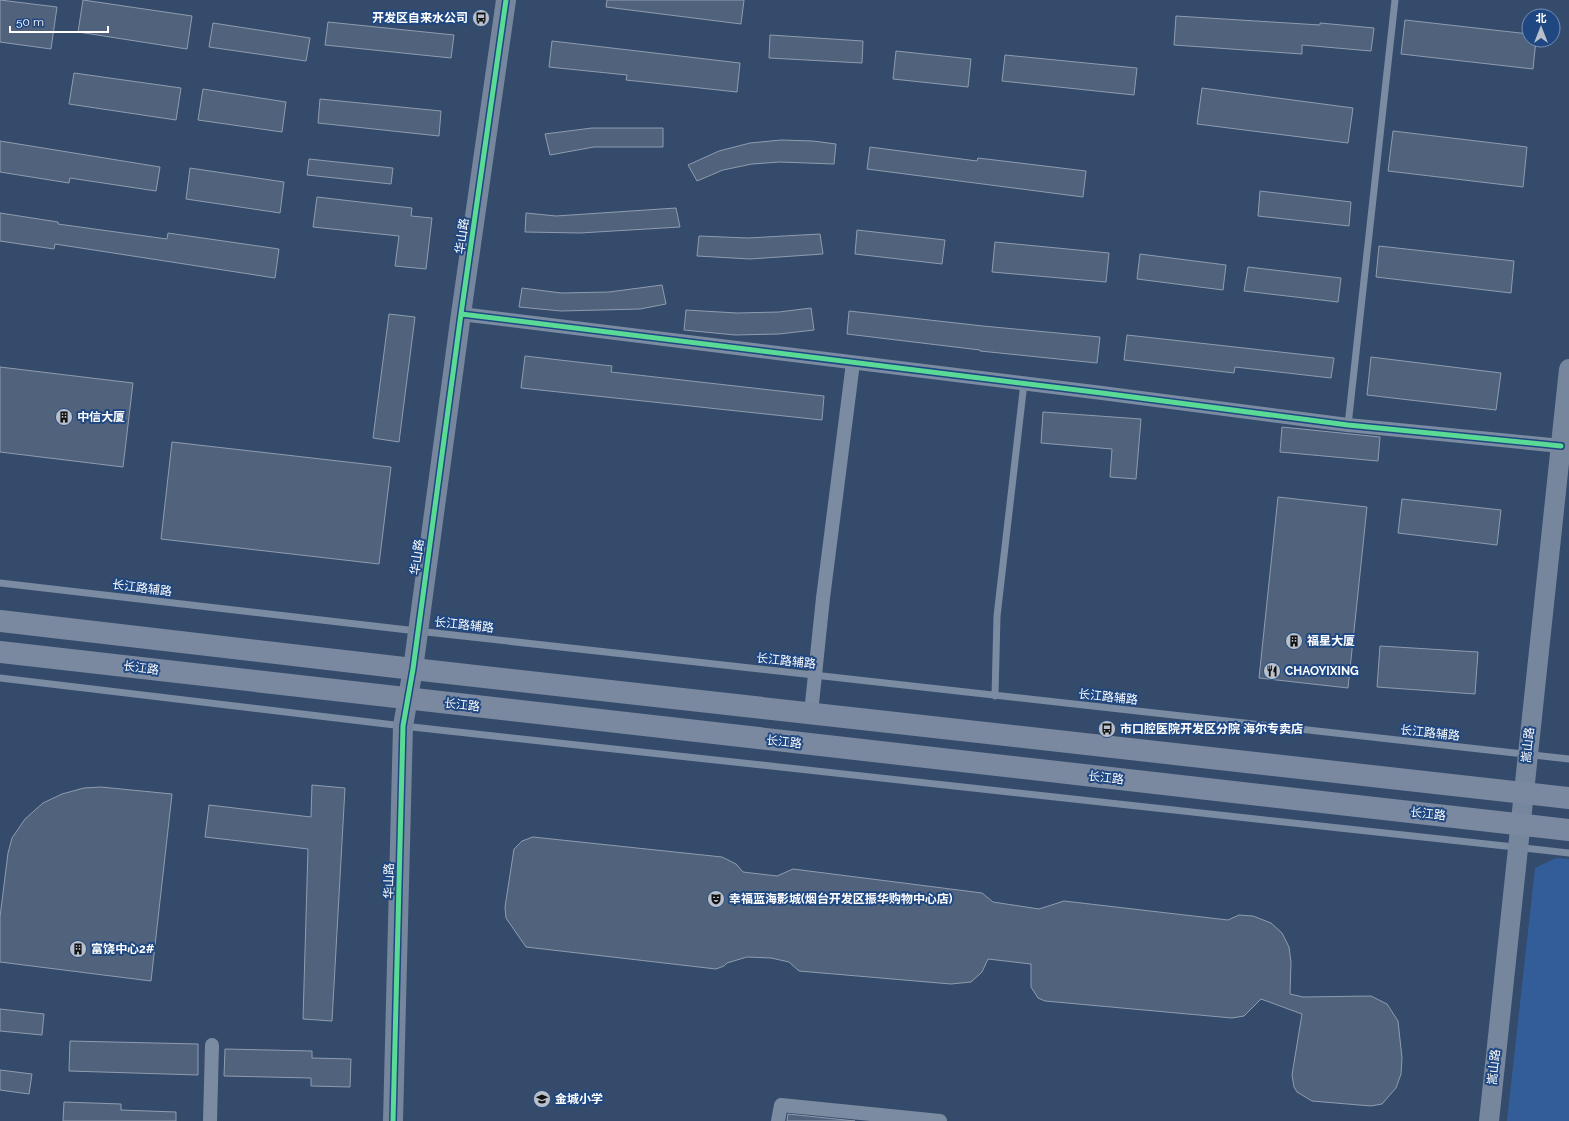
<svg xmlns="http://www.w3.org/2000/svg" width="1569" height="1121" viewBox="0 0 1569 1121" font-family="Raleway,'Noto Sans SC',sans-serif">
<rect width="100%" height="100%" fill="#354b6b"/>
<path fill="#335d99" d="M1556 858 1569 859V1121H1507L1535 868Z"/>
<path fill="#51637c" stroke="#8f9caf" d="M0 0 57 7 51 49 0 42Z
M83 0 192 16 187 49 78 32Z
M607 0H744L741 24 606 7Z
M1176 16 1320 25V23L1374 28 1371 51 1302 45V54L1174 45Z
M1405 20 1529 34V40H1536L1533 69 1401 54Z
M328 22 454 35 451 58 325 45Z
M213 23 310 38 306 61 209 47Z
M770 35 863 41 862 63 769 58Z
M552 41 740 63 737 92 626 80 627 75 549 67Z
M896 51 971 59 968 87 893 79Z
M1005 55 1137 68 1134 95 1002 81Z
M74 73 181 88 176 120 69 104Z
M1202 88 1353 108 1348 143 1197 124Z
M203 89 286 102 282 132 198 120Z
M320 99 441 111 439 136 318 123Z
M592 128H663V147H594L550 155 545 134Z
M1393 131 1527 147 1523 187 1388 171Z
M781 140 813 141 836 144 834 164 780 162 752 164 723 170 697 181 688 165 719 151 750 143Z
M0 141 160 167 156 191 70 178 69 183 0 172Z
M870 147 977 161 978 158 1086 171 1083 197 867 169Z
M309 159 393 168 391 184 307 175Z
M190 168 284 182 280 213 186 199Z
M1260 191 1351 202 1349 226 1258 216Z
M317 197 412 208 411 216 432 218 426 269 395 266 399 236 313 227Z
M676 208 680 227 580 233 525 232 526 213 556 216Z
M0 213 58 222V224L167 239 168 233 279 249 275 278 55 244 54 249 0 241Z
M857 230 945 240 942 264 855 254Z
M820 234 823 254 750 259 697 256 699 236 748 238Z
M995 242 1109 253 1106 282 992 272Z
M1379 246 1514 261 1511 293 1376 277Z
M1140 254 1226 265 1223 290 1137 279Z
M1248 267 1341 278 1338 302 1244 291Z
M662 285 666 304 640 309 561 311 519 307 522 288 561 293 609 292Z
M811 308 814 330 779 334 735 335 684 330 686 310 737 313 779 312Z
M849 311 983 326 1100 337 1097 363 980 351V350L847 334Z
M389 314 415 317 399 442 373 438Z
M1127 335 1334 358 1331 378 1235 367 1234 373 1124 360Z
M525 356 612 366 611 372 824 396 822 420 521 388Z
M1371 357 1501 373 1496 410 1367 395Z
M0 367 133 383 123 467 0 452Z
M1043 412 1141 419 1136 479 1110 477 1112 449 1041 443Z
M1282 427 1380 437 1378 461 1280 452Z
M172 442 391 467 379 564 161 539Z
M1278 497 1367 507 1348 688 1259 678Z
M1402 499 1501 510 1497 545 1398 533Z
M1380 646 1478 652 1475 694 1377 687Z
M312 785 345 788 332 1021 303 1019 308 849 205 837 209 805 311 817Z
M101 787 172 794 151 981 0 962V917L8 853 12 838 25 819 43 803 62 794 84 788Z
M533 837 722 857 736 864 743 872 777 876 793 869 982 893 993 902 1039 909 1064 901 1228 920 1239 915 1253 916 1271 923 1282 933 1289 947 1291 962 1290 994 1303 997 1371 996 1387 1004 1398 1021 1402 1058 1401 1074 1396 1088 1382 1104 1371 1106 1312 1101 1297 1092 1294 1087 1292 1075 1302 1014 1261 999 1244 1016 1232 1018 1045 1001 1038 998 1031 987V964L988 959 982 972 971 982 951 984 799 971 789 962 771 958 747 957 727 963 724 966 716 969 526 947 506 918 505 907 514 849 522 841Z
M0 1009 44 1014 42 1035 0 1031Z
M70 1041 198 1044V1075L69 1071Z
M225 1049 312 1051V1058L351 1059 350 1087 311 1086V1078L224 1076Z
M0 1070 32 1074 29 1094 0 1090Z
M64 1102 121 1104V1110L176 1112V1121H63Z
M788 1114 855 1121H787Z"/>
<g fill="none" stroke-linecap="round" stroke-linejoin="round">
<path stroke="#7b8ba1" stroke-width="7" d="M1348 425 1395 0
M0 583 417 631 1569 759
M0 678 403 726 1569 853
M995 696 997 616 1024 383"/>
<path stroke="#7b8ba1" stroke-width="14" d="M461 314 1102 393 1348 425 1561 446
M811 713 823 598 853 363
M210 1121 212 1045
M778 1121 781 1105 940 1121"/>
<path stroke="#76869d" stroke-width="20" d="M393 1121 403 726 413 669 461 314 506 0
M1489 1121 1569 369"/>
<path stroke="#7a899f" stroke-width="22" d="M0 621 413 669 1569 798
M0 652 1569 830"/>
<g stroke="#1f4781" stroke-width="8">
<path id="cycleway" d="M461 314 1102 393 1348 425 1561 446
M393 1121 403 726 413 669 461 314 506 0"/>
</g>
<use href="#cycleway" stroke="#5adb95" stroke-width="5"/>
</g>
<defs>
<g id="bus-disc" transform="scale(0.9)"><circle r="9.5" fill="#b8c0cb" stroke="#1f4781"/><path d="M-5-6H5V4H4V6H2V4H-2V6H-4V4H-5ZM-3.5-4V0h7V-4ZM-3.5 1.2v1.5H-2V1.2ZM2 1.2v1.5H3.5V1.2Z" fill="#111"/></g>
<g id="building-disc" transform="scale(0.9)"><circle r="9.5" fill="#b8c0cb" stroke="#1f4781"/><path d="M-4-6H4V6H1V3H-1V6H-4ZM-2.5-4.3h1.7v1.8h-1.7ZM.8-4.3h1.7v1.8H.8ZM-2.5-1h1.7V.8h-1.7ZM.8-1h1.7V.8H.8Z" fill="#111"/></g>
<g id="restaurant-disc" transform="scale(0.9)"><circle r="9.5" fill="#b8c0cb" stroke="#1f4781"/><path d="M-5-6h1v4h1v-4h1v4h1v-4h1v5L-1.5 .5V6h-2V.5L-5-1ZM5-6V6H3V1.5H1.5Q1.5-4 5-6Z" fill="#111"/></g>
<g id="theatre-disc" transform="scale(0.9)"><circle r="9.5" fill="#b8c0cb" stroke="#1f4781"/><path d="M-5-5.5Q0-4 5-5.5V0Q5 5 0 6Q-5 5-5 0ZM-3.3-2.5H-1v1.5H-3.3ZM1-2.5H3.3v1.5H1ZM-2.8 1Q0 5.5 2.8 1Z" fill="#111"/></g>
<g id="school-disc" transform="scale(0.9)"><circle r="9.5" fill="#b8c0cb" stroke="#1f4781"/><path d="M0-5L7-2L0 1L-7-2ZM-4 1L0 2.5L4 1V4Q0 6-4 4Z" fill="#111"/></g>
</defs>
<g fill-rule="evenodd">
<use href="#bus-disc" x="481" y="18"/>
<use href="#building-disc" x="64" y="417"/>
<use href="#building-disc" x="1294" y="641"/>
<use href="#restaurant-disc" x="1272" y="671"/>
<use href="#bus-disc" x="1107" y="729"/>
<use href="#theatre-disc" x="716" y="899"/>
<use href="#building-disc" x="78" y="949"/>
<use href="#school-disc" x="542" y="1099"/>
</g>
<g text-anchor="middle" stroke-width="4" stroke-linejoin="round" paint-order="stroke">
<g font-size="12" font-weight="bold" fill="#fff" stroke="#1f4781" text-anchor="start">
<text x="468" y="22" text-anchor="end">开发区自来水公司</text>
<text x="77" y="421">中信大厦</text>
<text x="1307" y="645">福星大厦</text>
<text x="1285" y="675">CHAOYIXING</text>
<text x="1120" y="733">市口腔医院开发区分院 海尔专卖店</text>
<text x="729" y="903">幸福蓝海影城(烟台开发区振华购物中心店)</text>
<text x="91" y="953">富饶中心2#</text>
<text x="555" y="1103">金城小学</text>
</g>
<g font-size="12" fill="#fff" stroke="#1f4781">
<text transform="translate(462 236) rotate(-82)" y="4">华山路</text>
<text transform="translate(417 557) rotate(-82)" y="4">华山路</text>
<text transform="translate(142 588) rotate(7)" y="4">长江路辅路</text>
<text transform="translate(464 625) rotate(6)" y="4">长江路辅路</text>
<text transform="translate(786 661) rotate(6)" y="4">长江路辅路</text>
<text transform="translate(141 668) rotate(7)" y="4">长江路</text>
<text transform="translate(1108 697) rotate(6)" y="4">长江路辅路</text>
<text transform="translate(462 705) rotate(6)" y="4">长江路</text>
<text transform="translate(1430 733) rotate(6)" y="4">长江路辅路</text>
<text transform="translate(784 742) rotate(6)" y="4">长江路</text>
<text transform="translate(1528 745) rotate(-84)" y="4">嵩山路</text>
<text transform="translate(1106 778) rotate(6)" y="4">长江路</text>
<text transform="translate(1428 814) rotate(6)" y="4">长江路</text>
<text transform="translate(389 881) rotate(-89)" y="4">华山路</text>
<text transform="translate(1494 1067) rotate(-84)" y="4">嵩山路</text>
</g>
</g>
<g transform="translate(1541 28)"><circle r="19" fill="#1f4781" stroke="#7991b3"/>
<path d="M0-3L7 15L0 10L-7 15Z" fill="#b8c0cb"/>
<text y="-6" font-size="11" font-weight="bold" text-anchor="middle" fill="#ffffff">北</text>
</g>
<path d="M10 26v6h98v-6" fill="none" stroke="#ffffff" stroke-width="2"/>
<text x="16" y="26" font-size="12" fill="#ffffff" stroke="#1f4781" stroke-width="3" paint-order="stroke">50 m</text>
</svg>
